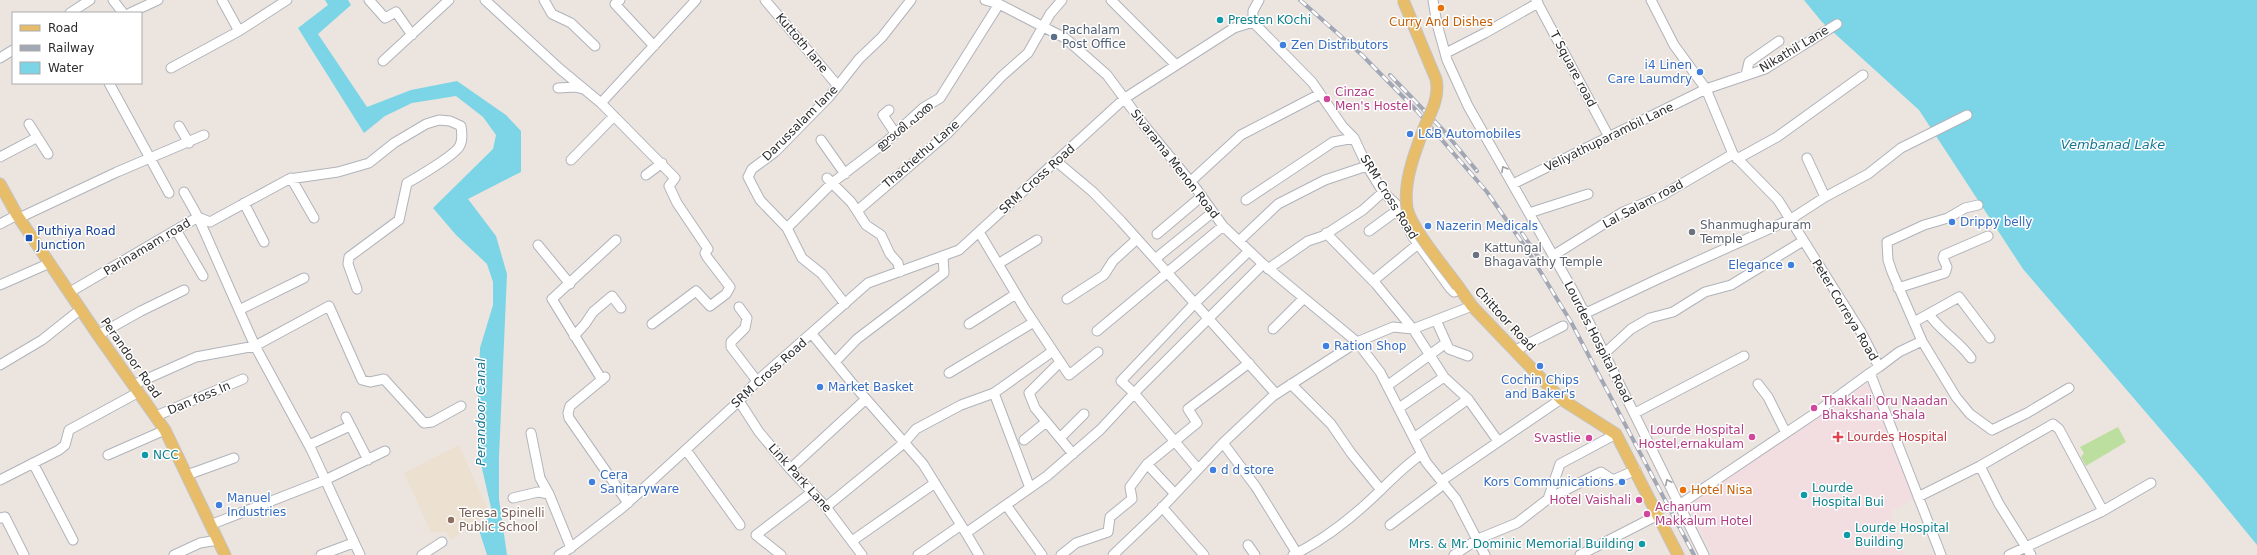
<svg xmlns="http://www.w3.org/2000/svg" width="2257" height="555" viewBox="0 0 2257 555" font-family="'DejaVu Sans','Noto Sans Malayalam',sans-serif">
<rect width="100%" height="100%" fill="#ece5df"/>
<path fill="#ece0d0" d="M459 445 489 512 452 540 445 532H431L404 473Z"/>
<path fill="#f2dee1" d="M1870 382 1913 499 1891 512 1904 555H1713L1686 503Z"/>
<path fill="#bcdfa0" d="M2118 427 2126 442 2086 466 2081 457 2084 453 2080 447Z"/>
<path fill="#7bd5e6" d="M325 0H348L351 5 318 34 367 107 411 90 457 81 506 115 521 131V172L468 199 496 236 507 274 499 457V499L507 555H487L479 530 492 512 481 464 478 400 480 348 493 305V282L487 264 456 235 433 208 493 149 496 135 483 117 456 96 412 103 385 116 364 133 298 28 328 5Z
M1804 0H2257V545L2203 479 2023 269 1919 110 1822 22Z"/>
<g fill="none" stroke-linecap="round" stroke-linejoin="round">
<g stroke="#b0b3bb" stroke-width="11">
<path id="minor" d="M113 0 123 13
M222 0 239 31
M369 0 385 18 396 12 412 35
M485 0 560 69 601 103 675 178 669 186 677 203 708 249 705 253 707 257 730 287 726 294 710 306 696 291 652 324
M544 0 552 14 571 23 595 46
M620 0 615 4 654 46
M765 0 838 86
M985 0 999 4 1065 38 1107 75 1144 125 1195 187 1223 226 1263 264 1357 342 1380 372 1426 462 1456 499 1485 555
M1111 0 1176 65
M1433 0 1437 24 1447 60 1468 106 1575 294 1704 555
M1536 0 1609 137
M1651 0 1674 45 1706 89 1733 154 1778 200 1861 332 1879 367 1870 373 1941 555
M70 13 90 0
M130 13 158 0
M1253 22V11L1259 0
M1446 53 1485 33 1538 3
M0 58 13 50
M383 61 449 0
M171 68 239 31 287 0
M1746 75 1749 62 1779 41
M109 83 169 193
M558 88 575 87 583 89
M601 103 696 0
M889 110 883 115 895 133
M29 124 48 154
M179 126 189 143
M821 140 845 174
M0 157 36 138
M1807 158 1825 197
M1737 159 1777 137 1863 75
M571 160 614 116
M1056 161 1093 192 1121 221 1276 394
M646 175 662 163
M291 178 314 218
M827 178 851 202 857 211
M1191 181 1241 135 1320 94
M1513 184 1706 89 1765 69 1837 24
M184 192 198 217 255 346 311 449 360 555
M1246 200 1333 142 1354 138
M244 203 264 242
M1529 213 1588 194
M19 218 117 172 204 135
M0 224 17 215
M787 228 832 183 887 141 923 108 940 98 999 4
M176 230 203 276
M1369 231 1399 209
M979 232 1025 309 1069 375 1098 352
M1326 233 1376 284 1413 329 1444 377 1468 399 1498 441
M1157 234 1202 196
M1239 241 1278 204 1325 180 1367 166
M538 245 570 284
M1554 255 1623 212 1661 196 1733 154
M1155 259 1213 212
M998 264 1037 240
M1268 269 1308 241 1323 236 1363 210 1383 192
M900 272 898 263 890 254 881 235 866 225 857 211 948 133 1002 76 1028 53 1050 14 1062 0
M1373 281 1418 244
M0 285 50 263
M1898 288 1945 273 1947 267 1943 258 1944 255 1988 236
M70 292 198 217 210 222 289 179 338 172 369 163 394 143 426 124 439 120 450 121 461 126C462 133 463 141 459 147 453 156 418 177 407 183L399 220 349 257 348 264 357 289
M1067 299 1104 275 1113 261 1137 239
M845 304 822 274 802 258 787 228 760 200 748 177 752 169 775 152 829 97 859 59 882 37 911 0
M739 307 747 318 745 328 731 342V347L757 381
M239 310 304 278
M1584 314 1658 279 1791 219 1825 197 1868 174 1901 148 1967 115
M1929 314C1940 331 1959 341 1971 358
M1436 320 1449 349 1468 356
M1914 322 1959 297 1990 338
M969 324 1016 294
M1273 329 1304 298
M1097 331 1223 226
M812 334 852 383 923 464 966 533 1047 476 1100 430 1140 387 1263 264
M98 335 141 311 184 290
M574 336 585 324 593 312 612 296 621 308
M1922 341 1956 397 1970 414 1992 430 2027 413 2069 388
M1516 350 1563 326
M1605 353 1631 329 1650 318 1673 312 1705 292 1731 285 1803 241
M835 362 857 339 944 273 943 256
M1060 362 1029 393 1035 408 1073 454
M0 365 42 340 81 309
M1879 367 1899 352 1922 341 1892 272 1888 260 1887 242 1924 225 1948 218 1965 208 1978 205
M949 373 1034 322
M605 377 570 406 568 413 569 418 628 503
M602 380 552 299 616 240
M1291 384 1331 424 1351 453 1381 490
M1758 384 1768 397 1786 433
M133 385 196 357 255 346 329 306 362 380 370 382 384 379 424 423 432 422 461 406
M1387 386 1446 343
M739 401 759 432 790 469 826 507 862 555
M1399 408 1444 377
M1635 413 1744 356
M156 416 243 379
M346 417 368 460
M531 433 540 478 549 494 571 548
M1060 438 1084 414
M1414 438 1468 399
M1024 440 1046 422
M1223 443 1256 487 1298 555
M309 445 350 426
M686 450 740 525
M108 455 165 430
M33 463 73 540
M1980 466 1999 504 2031 555
M790 469 866 399
M1198 469 1134 393 1121 381 1195 303 1249 251
M187 475 234 458
M0 480 59 450 65 445 69 430 139 392
M1441 481 1561 399
M1030 488 994 393 1053 351
M1175 494 1147 464 1197 423 1188 409 1249 363
M1918 497 1980 466 2053 424 2059 429 2103 511
M513 498 538 492 549 494
M1548 499 1560 464 1616 434
M1006 505 1042 555
M1679 505 1814 414 1870 373
M826 507 904 443 916 429 961 405 994 393
M1162 507 1204 555
M0 518 5 517 24 555
M210 525 325 480 385 451
M1390 525 1444 484
M966 533 979 555
M852 541 935 483
M1248 545 1255 555
M174 555 200 543 218 540
M321 555 353 543
M422 555 442 542
M559 555 569 549 622 508 739 401 757 381 868 283 959 250 1125 98 1234 28 1253 22 1312 82 1343 127 1354 138 1367 166 1383 192 1396 204 1413 237 1450 288 1454 292 1460 289
M781 555 756 535 812 492
M918 555 961 525
M1061 555 1076 543 1108 532 1110 517 1132 499 1130 487 1147 464
M1113 555 1157 513 1223 443 1273 396 1357 342 1393 327 1413 329 1472 306
M1293 555C1320 542 1345 523 1367 503 1386 486 1401 468 1422 454
M1454 555 1478 539 1517 523 1548 499 1601 472 1613 480 1636 470
M1580 555 1658 515
M2009 555 2101 512 2151 483"/>
</g>
<g stroke="#c4c4c4" stroke-width="13">
<path id="major" d="M0 184 17 215 98 335 165 430 225 555
M1458 286 1472 306 1561 399 1616 434 1678 555"/>
</g>
<use href="#minor" stroke="#fff" stroke-width="9"/>
<use href="#major" stroke="#e7bd6a" stroke-width="11"/>
<g stroke="#a2a7b5" stroke-width="4">
<path id="rail" d="M1300 0 1362 55 1416 110 1487 192 1526 248 1571 322 1694 555
M1390 75 1444 131 1477 171
M1522 233 1539 258"/>
</g>
<use href="#rail" stroke="#fff" stroke-width="2.5" stroke-dasharray="8" stroke-linecap="butt"/>
<g stroke="#c4c4c4" stroke-width="13" stroke-linecap="butt">
<path id="major-bridge" d="M1403 0 1436 79C1440 97 1431 112 1424 128 1415 152 1403 182 1407 208 1411 228 1445 268 1458 286"/>
</g>
<use href="#major-bridge" stroke="#e7bd6a" stroke-width="11"/>
</g>
<defs><path id="oneway-chevron" d="M-2-3.5L2.5 0L-2 3.5" fill="none" stroke-width="1.6" stroke-linecap="round" stroke-linejoin="round"/></defs>
<g stroke="#a0a0a0">
<use href="#oneway-chevron" transform="translate(1504 169) rotate(-120)"/>
<use href="#oneway-chevron" transform="translate(1668 482) rotate(-116)"/>
</g>
<g fill="#e8710a" stroke="#fff" stroke-width="1.5">
<circle cx="1441" cy="8" r="4"/>
<circle cx="1683" cy="490" r="4"/>
</g>
<g fill="#0f9aa8" stroke="#fff" stroke-width="1.5">
<circle cx="1220" cy="20" r="4"/>
<circle cx="145" cy="455" r="4"/>
<circle cx="1804" cy="495" r="4"/>
<circle cx="1847" cy="535" r="4"/>
<circle cx="1642" cy="544" r="4"/>
</g>
<circle fill="#5c6f8a" stroke="#fff" stroke-width="1.5" cx="1054" cy="37" r="4"/>
<g fill="#3f7fe0" stroke="#fff" stroke-width="1.5">
<circle cx="1283" cy="45" r="4"/>
<circle cx="1700" cy="72" r="4"/>
<circle cx="1410" cy="134" r="4"/>
<circle cx="1952" cy="222" r="4"/>
<circle cx="1428" cy="226" r="4"/>
<circle cx="1791" cy="265" r="4"/>
<circle cx="1326" cy="346" r="4"/>
<circle cx="1540" cy="366" r="4"/>
<circle cx="820" cy="387" r="4"/>
<circle cx="1213" cy="470" r="4"/>
<circle cx="592" cy="482" r="4"/>
<circle cx="1622" cy="482" r="4"/>
<circle cx="219" cy="505" r="4"/>
</g>
<g fill="#d1479c" stroke="#fff" stroke-width="1.5">
<circle cx="1327" cy="99" r="4"/>
<circle cx="1814" cy="408" r="4"/>
<circle cx="1752" cy="437" r="4"/>
<circle cx="1589" cy="438" r="4"/>
<circle cx="1639" cy="500" r="4"/>
<circle cx="1647" cy="514" r="4"/>
</g>
<g fill="#6b7280" stroke="#fff" stroke-width="1.5">
<circle cx="1692" cy="232" r="4"/>
<circle cx="1476" cy="255" r="4"/>
</g>
<rect fill="#1a4fb4" stroke="#fff" stroke-width="1.5" x="25" y="234" width="8" height="8" rx="2"/>
<path fill="#e0444e" stroke="#fff" stroke-width="1.5" d="M1836 431h4v4h4v4h-4v4h-4v-4h-4v-4h4z"/>
<circle fill="#8d6e63" stroke="#fff" stroke-width="1.5" cx="451" cy="520" r="4"/>
<g text-anchor="middle" stroke-width="3" stroke-linejoin="round" paint-order="stroke">
<g font-size="12" fill="#0d838f" stroke="#fff" text-anchor="start">
<text x="1228" y="24">Presten KOchi</text>
<text x="153" y="459">NCC</text>
<text x="1812" y="492">Lourde<tspan x="1812" dy="14">Hospital Bui</tspan></text>
<text x="1855" y="532">Lourde Hospital<tspan x="1855" dy="14">Building</tspan></text>
<text x="1634" y="548" text-anchor="end">Mrs. &amp; Mr. Dominic Memorial Building</text>
</g>
<g font-size="12" fill="#c56008" stroke="#fff">
<text x="1441" y="26">Curry And Dishes</text>
<text x="1691" y="494" text-anchor="start">Hotel Nisa</text>
</g>
<g font-size="12" fill="#4e5e75" stroke="#fff" text-anchor="start">
<text x="1062" y="34">Pachalam<tspan x="1062" dy="14">Post Office</tspan></text>
</g>
<g font-size="12" fill="#2c2c2c" stroke="#fff">
<text transform="translate(802 43) rotate(50)" y="4">Kuttoth lane</text>
<text transform="translate(1794 49) rotate(-31)" y="4">Nikathil Lane</text>
<text transform="translate(1573 69) rotate(62)" y="4">T Square road</text>
<text transform="translate(800 123) rotate(-45)" y="4">Darussalam lane</text>
<text transform="translate(905 126) rotate(-39)" y="4">ഈശി പാത</text>
<text transform="translate(1609 137) rotate(-26)" y="4">Veliyathuparambil Lane</text>
<text transform="translate(921 154) rotate(-41)" y="4">Thachethu Lane</text>
<text transform="translate(1175 164) rotate(52)" y="4">Sivarama Menon Road</text>
<text transform="translate(1037 179) rotate(-42)" y="4">SRM Cross Road</text>
<text transform="translate(1389 197) rotate(58)" y="4">SRM Cross Road</text>
<text transform="translate(1643 204) rotate(-28)" y="4">Lal Salam road</text>
<text transform="translate(147 247) rotate(-31)" y="4">Parinamam road</text>
<text transform="translate(1845 310) rotate(59)" y="4">Peter Correya Road</text>
<text transform="translate(1505 319) rotate(47)" y="4">Chittoor Road</text>
<text transform="translate(1598 342) rotate(63)" y="4">Lourdes Hospital Road</text>
<text transform="translate(131 358) rotate(55)" y="4">Perandoor Road</text>
<text transform="translate(769 373) rotate(-42)" y="4">SRM Cross Road</text>
<text transform="translate(199 398) rotate(-23)" y="4">Dan foss ln</text>
<text transform="translate(800 478) rotate(48)" y="4">Link Park Lane</text>
</g>
<g font-size="12" fill="#366cbe" stroke="#fff" text-anchor="start">
<text x="1291" y="49">Zen Distributors</text>
<text x="1692" y="69" text-anchor="end">i4 Linen<tspan x="1692" dy="14">Care Laumdry</tspan></text>
<text x="1418" y="138">L&amp;B Automobiles</text>
<text x="1960" y="226">Drippy belly</text>
<text x="1436" y="230">Nazerin Medicals</text>
<text x="1783" y="269" text-anchor="end">Elegance</text>
<text x="1334" y="350">Ration Shop</text>
<text x="1540" y="384" text-anchor="middle">Cochin Chips<tspan x="1540" dy="14">and Baker's</tspan></text>
<text x="828" y="391">Market Basket</text>
<text x="1221" y="474">d d store</text>
<text x="600" y="479">Cera<tspan x="600" dy="14">Sanitaryware</tspan></text>
<text x="1614" y="486" text-anchor="end">Kors Communications</text>
<text x="227" y="502">Manuel<tspan x="227" dy="14">Industries</tspan></text>
</g>
<g font-size="12" fill="#b23c85" stroke="#fff" text-anchor="start">
<text x="1335" y="96">Cinzac<tspan x="1335" dy="14">Men's Hostel</tspan></text>
<text x="1822" y="405">Thakkali Oru Naadan<tspan x="1822" dy="14">Bhakshana Shala</tspan></text>
<text x="1744" y="434" text-anchor="end">Lourde Hospital<tspan x="1744" dy="14">Hostel,ernakulam</tspan></text>
<text x="1581" y="442" text-anchor="end">Svastlie</text>
<text x="1631" y="504" text-anchor="end">Hotel Vaishali</text>
<text x="1655" y="511">Achanum<tspan x="1655" dy="14">Makkalum Hotel</tspan></text>
</g>
<g font-size="12" fill="#5b616d" stroke="#fff" text-anchor="start">
<text x="1700" y="229">Shanmughapuram<tspan x="1700" dy="14">Temple</tspan></text>
<text x="1484" y="252">Kattungal<tspan x="1484" dy="14">Bhagavathy Temple</tspan></text>
</g>
<g font-size="12" fill="#164399" stroke="#fff" text-anchor="start">
<text x="37" y="235">Puthiya Road<tspan x="37" dy="14">Junction</tspan></text>
</g>
<g font-size="12" fill="#be3a42" stroke="#fff" text-anchor="start">
<text x="1847" y="441">Lourdes Hospital</text>
</g>
<g font-size="12" fill="#785e54" stroke="#fff" text-anchor="start">
<text x="459" y="517">Teresa Spinelli<tspan x="459" dy="14">Public School</tspan></text>
</g>
<g font-size="13" font-style="italic" fill="#187694" stroke="#fff">
<text x="2113" y="149">Vembanad Lake</text>
<text transform="translate(480 412) rotate(-90)" y="5">Perandoor Canal</text>
</g>
</g>
<rect x="12" y="12" width="130" height="72" fill="#ffffff" stroke="#ababab"/>
<rect x="20" y="25" width="20" height="6" fill="#e7bd6a" stroke="#ababab"/>
<text x="48" y="32" font-size="12" fill="#2c2c2c">Road</text>
<rect x="20" y="45" width="20" height="6" fill="#a2a7b5" stroke="#ababab"/>
<text x="48" y="52" font-size="12" fill="#2c2c2c">Railway</text>
<rect x="20" y="62" width="20" height="12" fill="#7bd5e6" stroke="#ababab"/>
<text x="48" y="72" font-size="12" fill="#2c2c2c">Water</text>
</svg>
